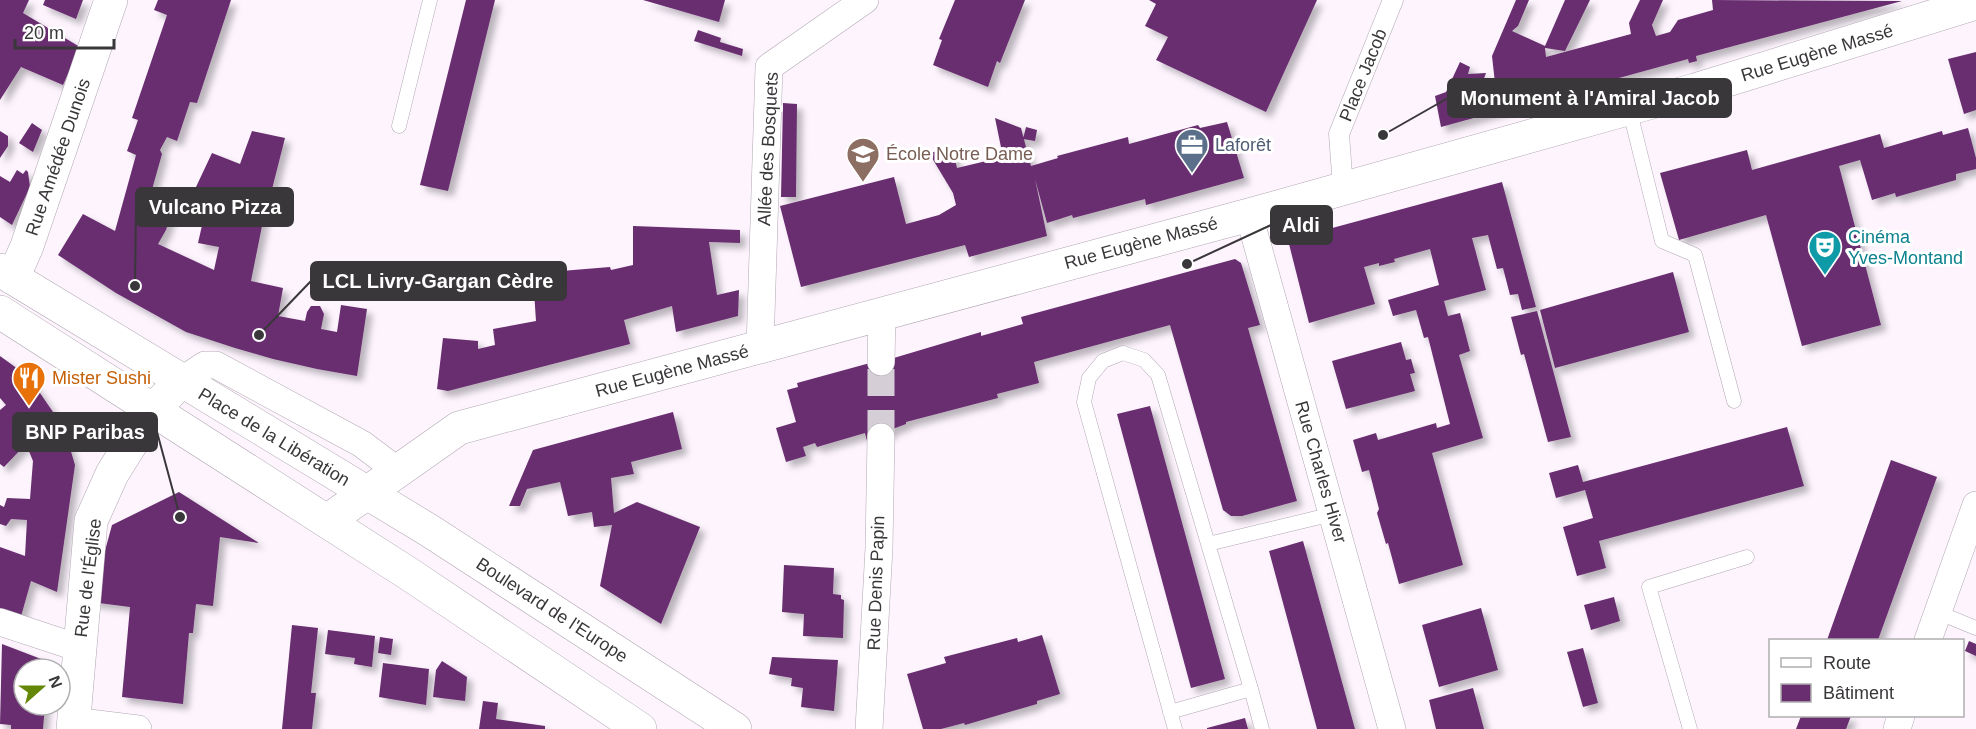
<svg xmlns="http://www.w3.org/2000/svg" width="1976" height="729" viewBox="0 0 1976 729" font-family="Helvetica,sans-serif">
<defs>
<filter id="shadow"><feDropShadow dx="5.5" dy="5.5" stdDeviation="3" flood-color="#0004"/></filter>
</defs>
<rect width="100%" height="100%" fill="#fdf4fe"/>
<path fill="#682e6f" filter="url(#shadow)" d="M0 0H29L23 13 80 47 63 85 21 67 0 100Z
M45 0H83L76 19 43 5Z
M158 0H231L197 103 190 102 177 141 167 137 160 150 162 154 146 211 170 217 166 230 158 244 214 270 219 247 198 243 209 195 196 187 212 153 240 164 252 131 285 138 269 201H267L251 281 283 288 278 316 305 321 307 312 311 306H320L324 314 321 329 337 332 341 305 367 309 357 376 317 369 273 359 235 348 186 332 116 293 58 255 83 214 115 231 136 155 127 151 138 120 132 118 167 15 154 10Z
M466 0H495L448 191 420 185Z
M643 0H725L719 22Z
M955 0H1025L1000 63 997 61 988 87 933 65 942 40 939 39Z
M1149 0H1317L1266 112 1156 60 1168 37 1145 26 1156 4Z
M1516 0H1529L1518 26 1512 31 1545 46 1565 0H1590L1565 51 1545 48 1546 57 1631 34 1629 23 1640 0H1663L1652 25 1656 36 1670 32 1678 20 1713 10 1712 0 1902 1 1696 56 1697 61 1689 63 1688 59 1441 127 1435 96 1446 92 1460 62 1470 67 1468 74 1486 73 1481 87 1495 83 1492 56Z
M698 30 721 38 720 42 743 49 742 56 694 41Z
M1976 52V110L1964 114 1948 59Z
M783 103 797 104 796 197H781Z
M995 118 1021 128 1031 166 1058 158 1057 156 1128 137 1129 144 1198 125 1200 128 1227 122 1244 178 1146 205 1145 199 1073 218 1072 215 1047 223 1035 179 1047 236 969 257 965 245 801 287 780 206 894 177 906 224 939 215 956 205 953 193 929 153 952 148 957 168 1003 157Z
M32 123 42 130 33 152 19 143Z
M1026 127 1037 130 1035 141 1023 139Z
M1968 128 1976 158V169L1956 174V180L1896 197 1895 193 1872 200 1860 160 1839 166 1881 325 1802 346 1766 215 1679 240 1660 173 1747 150 1752 170 1880 134 1884 148 1942 131 1943 135Z
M0 131 8 136V146L0 158Z
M17 170 23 174 26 170 28 172 30 187 12 225 0 217V176L10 182Z
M1502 182 1536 307 1522 310 1518 294 1510 295 1503 268 1497 269 1488 235 1472 238 1486 290 1444 301 1448 316 1460 313 1470 351 1459 355 1483 438 1432 453 1463 565 1399 584 1388 543 1386 544 1377 513 1379 509 1369 470 1362 472 1353 440 1376 433 1378 440 1436 423 1437 428 1450 424 1428 337 1424 338 1416 310 1393 316 1388 300 1439 285 1430 249 1394 259 1395 262 1379 266V263L1364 267 1375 304 1309 323 1288 240Z
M633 226 740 230V243L709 242 717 295 739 290 738 316 676 332 672 306 624 320 630 344 448 391 437 389 443 338 478 341V349L495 345 493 329 536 321 533 276 548 277 549 272 610 267 611 270 633 265Z
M1235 259 1241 263 1260 325 1248 328 1297 501 1242 516H1231L1223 510 1170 325 1034 362 1039 383 997 394 998 398 906 422V424L890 430 891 433 867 441 865 433 817 447 815 443 803 447 806 456 786 462 776 428 796 422 787 390 798 387 797 383 870 363H877L981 332V336L1023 324 1021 317Z
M1673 272 1689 332 1555 368 1540 310Z
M1537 311 1571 437 1548 442 1524 354 1521 355 1511 317Z
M1401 342 1406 360 1411 359 1415 373 1410 374 1415 391 1346 409 1332 361Z
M0 356 29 377 64 428 75 465 57 592 31 581 20 620 0 613V547L25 556 27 520 11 519 6 526 0 524V505L4 507 7 498 30 499 33 461 26 444 4 467 0 464V410L6 405 0 398Z
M1150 406 1225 679 1191 688 1117 414Z
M673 412 682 449 631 462 634 474 611 478 614 513 637 502 700 527 661 624 600 586 612 525 594 527 592 512 568 516 560 482 527 489 520 506H509L533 450Z
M1787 427 1804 486 1599 541 1606 568 1577 576 1563 527 1593 518 1585 490 1556 498 1549 473 1578 465 1583 482Z
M1891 460 1937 477 1878 640H1827Z
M179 492 259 543 220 537 213 606 196 604 193 633H189L183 704 122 697 130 607 91 602 112 525Z
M1303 541 1355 729H1317L1269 551Z
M784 565 834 568 833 594 841 595V599L844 600 843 638 803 636 804 614 782 612Z
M1614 597 1620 621 1591 630 1584 605Z
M1481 608 1498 670 1439 687 1422 625Z
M292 625 318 628 311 693H316L312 729H282Z
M328 630 375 636 372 667 354 664 355 658 325 654Z
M1042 635 1060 694 1037 701V704L965 725 964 723 941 729H923L907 674 946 663 944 657 1017 638 1018 642Z
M380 637 393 639 391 655 378 653Z
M1969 641 1976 644V656L1965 651Z
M2 644 49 662V669H24V705H45L43 729H11V725L0 724Z
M1583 648 1598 703 1583 707 1567 652Z
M772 657 838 660 834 711 801 707 803 688 791 686 792 678 769 674Z
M442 661 467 677 465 701 433 697 436 670Z
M383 663 429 669 426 705 379 697Z
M1473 688 1484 729H1436L1429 700Z
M483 701 498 703 496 719 545 726V729H479Z
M1801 716H1851L1846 729H1796Z
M1245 718 1248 729H1207V728Z"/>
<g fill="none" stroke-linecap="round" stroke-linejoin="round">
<path stroke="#d6ced7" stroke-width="27" stroke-dasharray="27 14" stroke-linecap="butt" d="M881 437V362"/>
<g stroke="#b0a7b1" stroke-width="15">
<path id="service" d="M1629 108 1662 241 1695 255 1734 401
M399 126 430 0
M1208 544 1333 514
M1937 612 1976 628
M1170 712 1251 689 1262 729
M1175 729 1084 402 1089 378 1103 361 1123 353 1144 360 1158 375 1251 689
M1690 729 1649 587 1747 557"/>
</g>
<g stroke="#b0a7b1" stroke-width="21">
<path id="pedestrian" d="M1343 188 1339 134 1393 0"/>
</g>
<g stroke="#b0a7b1" stroke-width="28">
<path id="minor" d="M1249 215 1392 729
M760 347 769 67 865 0
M881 362 882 313
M181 381 205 365H216L362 444 399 472
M0 622 79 648
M1928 640 1976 505
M73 721 138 729
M869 729 879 548 881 437
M1897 729 1901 716"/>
</g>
<g stroke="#b0a7b1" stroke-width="34">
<path id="tertiary" d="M13 278 27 246 111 0
M327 521 459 428 1249 215 1695 90 1976 3
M73 729 91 521 112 474 125 453 153 410 181 381"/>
</g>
<g stroke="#b0a7b1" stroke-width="34">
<path id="primary" d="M0 270 430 531 735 729
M0 312 409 574 640 729"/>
</g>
<use href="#service" stroke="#fff" stroke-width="14"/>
<use href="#pedestrian" stroke="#fff" stroke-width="20"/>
<use href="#minor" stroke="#fff" stroke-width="27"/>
<use href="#tertiary" stroke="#fff" stroke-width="33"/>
<use href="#primary" stroke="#fff" stroke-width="33"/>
</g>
<defs>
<g id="office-pin" transform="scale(1.725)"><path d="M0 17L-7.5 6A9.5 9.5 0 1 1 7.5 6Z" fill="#5c6f8a" stroke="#fff"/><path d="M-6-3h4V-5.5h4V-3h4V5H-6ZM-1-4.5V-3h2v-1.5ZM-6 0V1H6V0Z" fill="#fff"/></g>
<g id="school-pin" transform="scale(1.725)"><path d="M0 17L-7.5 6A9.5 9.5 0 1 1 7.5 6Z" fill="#8d6e63" stroke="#fff"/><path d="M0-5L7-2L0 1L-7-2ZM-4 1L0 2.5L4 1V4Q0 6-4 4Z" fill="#fff"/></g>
<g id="theatre-pin" transform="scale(1.725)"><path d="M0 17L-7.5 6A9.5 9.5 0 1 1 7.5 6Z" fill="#0f9aa8" stroke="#fff"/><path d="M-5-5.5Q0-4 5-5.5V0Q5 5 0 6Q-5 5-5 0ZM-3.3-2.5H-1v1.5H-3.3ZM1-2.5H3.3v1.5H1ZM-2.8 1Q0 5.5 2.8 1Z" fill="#fff"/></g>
<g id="restaurant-pin" transform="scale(1.725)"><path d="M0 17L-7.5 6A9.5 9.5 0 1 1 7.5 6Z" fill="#e8710a" stroke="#fff"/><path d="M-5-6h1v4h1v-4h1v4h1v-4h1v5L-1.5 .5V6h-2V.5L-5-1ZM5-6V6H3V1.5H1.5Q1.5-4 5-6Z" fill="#fff"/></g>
</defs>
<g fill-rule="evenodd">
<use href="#office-pin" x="1192" y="145"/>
<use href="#school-pin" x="863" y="154"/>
<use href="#theatre-pin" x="1825" y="247"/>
<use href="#restaurant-pin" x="29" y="378"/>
</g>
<g text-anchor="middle" stroke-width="6" stroke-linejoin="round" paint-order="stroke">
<g font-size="18" fill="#3a373a" stroke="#fff">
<text transform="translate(1817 53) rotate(-17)" y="6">Rue Eugène Massé</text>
<text transform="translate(1363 75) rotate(-68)" y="6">Place Jacob</text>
<text transform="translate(768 149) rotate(-87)" y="6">Allée des Bosquets</text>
<text transform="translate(58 157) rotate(-71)" y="6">Rue Amédée Dunois</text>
<text transform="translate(1141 243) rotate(-15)" y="6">Rue Eugène Massé</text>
<text transform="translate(672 371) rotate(-15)" y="6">Rue Eugène Massé</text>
<text transform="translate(274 437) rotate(31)" y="6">Place de la Libération</text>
<text transform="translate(1321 472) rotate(74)" y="6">Rue Charles Hiver</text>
<text transform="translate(88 578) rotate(-83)" y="6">Rue de l'Église</text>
<text transform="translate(876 583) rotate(-88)" y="6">Rue Denis Papin</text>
<text transform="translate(552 610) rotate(33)" y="6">Boulevard de l'Europe</text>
</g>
<g font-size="18" fill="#4e5e75" stroke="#fff" text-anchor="start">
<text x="1215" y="151">Laforêt</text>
</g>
<g font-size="18" fill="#785e54" stroke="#fff" text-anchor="start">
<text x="886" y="160">École Notre Dame</text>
</g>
<g font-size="18" fill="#0d838f" stroke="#fff" text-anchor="start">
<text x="1848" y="243">Cinéma<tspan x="1848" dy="21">Yves-Montand</tspan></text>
</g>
<g font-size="18" fill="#c56008" stroke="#fff" text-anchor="start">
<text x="52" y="384">Mister Sushi</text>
</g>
</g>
<path fill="none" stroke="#3a373a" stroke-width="2" d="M1383 135L1448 98M135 286L136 207M1187 264L1271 225M259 335L311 281M180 517L157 432"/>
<g fill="#3a373a" stroke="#fff" stroke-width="2">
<circle cx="1383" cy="135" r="6"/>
<circle cx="135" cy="286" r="6"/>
<circle cx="1187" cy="264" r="6"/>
<circle cx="259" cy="335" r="6"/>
<circle cx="180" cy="517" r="6"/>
</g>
<g fill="#3a373a" stroke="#3a373a" stroke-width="2">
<rect x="1448" y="79" width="283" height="38" rx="6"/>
<rect x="136" y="188" width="157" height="38" rx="6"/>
<rect x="1271" y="206" width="61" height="38" rx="6"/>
<rect x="311" y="262" width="255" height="38" rx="6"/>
<rect x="13" y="413" width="144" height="38" rx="6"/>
</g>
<g font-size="20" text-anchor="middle" font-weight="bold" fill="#fff">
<text x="1590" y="105">Monument à l'Amiral Jacob</text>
<text x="215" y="214">Vulcano Pizza</text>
<text x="1301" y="232">Aldi</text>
<text x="438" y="288">LCL Livry-Gargan Cèdre</text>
<text x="85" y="439">BNP Paribas</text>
</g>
<rect x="1769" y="639" width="195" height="78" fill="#ffffff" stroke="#b0afb0" stroke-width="1.5"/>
<rect x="1781" y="658" width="30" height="9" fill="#ffffff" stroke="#b0afb0" stroke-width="1.5"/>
<text x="1823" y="669" font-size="18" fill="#3a373a">Route</text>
<rect x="1781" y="684" width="30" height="18" fill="#682e6f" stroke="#b0afb0" stroke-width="1.5"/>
<text x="1823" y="699" font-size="18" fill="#3a373a">Bâtiment</text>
<g transform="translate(42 687) rotate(69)"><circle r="28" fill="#ffffff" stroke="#b0afb0" stroke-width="1.5"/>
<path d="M0-4.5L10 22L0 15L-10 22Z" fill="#648708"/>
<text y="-9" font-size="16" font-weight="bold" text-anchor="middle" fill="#3a373a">N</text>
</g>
<path d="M15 39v9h99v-9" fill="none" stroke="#3a373a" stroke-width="3"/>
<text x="24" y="39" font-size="18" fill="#3a373a" stroke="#ffffff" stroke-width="4.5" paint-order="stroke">20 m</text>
</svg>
